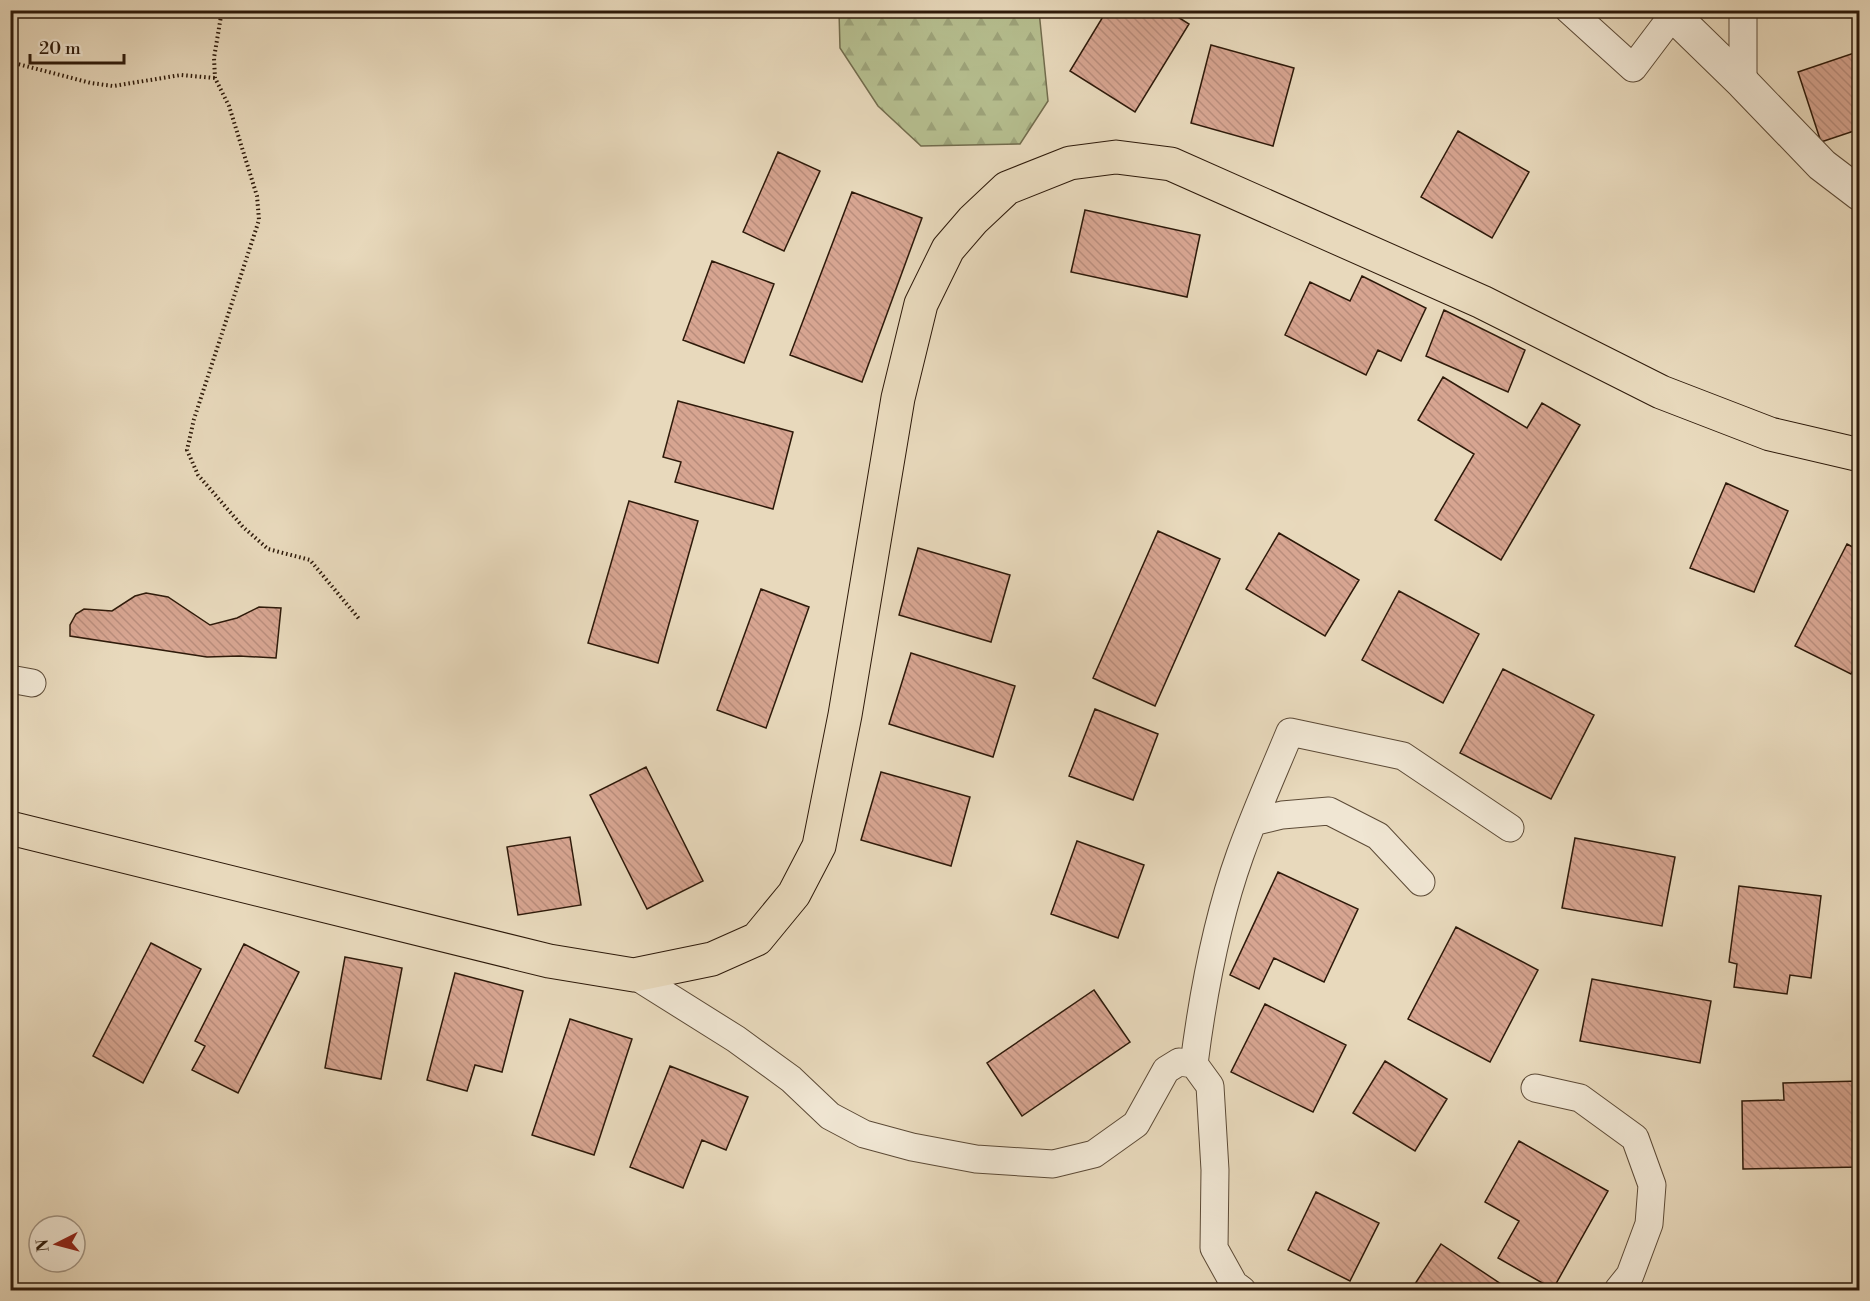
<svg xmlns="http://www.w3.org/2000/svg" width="1870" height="1301" viewBox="0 0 1870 1301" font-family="'Libre Bodoni',serif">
<defs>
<pattern id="forest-firs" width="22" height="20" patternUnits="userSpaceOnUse" patternTransform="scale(1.5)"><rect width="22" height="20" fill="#b6bf90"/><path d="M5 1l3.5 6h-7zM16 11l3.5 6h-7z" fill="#9da47b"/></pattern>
<pattern id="building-back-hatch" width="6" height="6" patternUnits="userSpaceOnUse" patternTransform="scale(1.5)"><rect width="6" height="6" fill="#d7a591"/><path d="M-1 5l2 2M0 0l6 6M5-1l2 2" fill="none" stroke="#b98d7c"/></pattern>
</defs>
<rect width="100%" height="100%" fill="#e8d9bc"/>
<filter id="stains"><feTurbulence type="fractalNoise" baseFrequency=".00333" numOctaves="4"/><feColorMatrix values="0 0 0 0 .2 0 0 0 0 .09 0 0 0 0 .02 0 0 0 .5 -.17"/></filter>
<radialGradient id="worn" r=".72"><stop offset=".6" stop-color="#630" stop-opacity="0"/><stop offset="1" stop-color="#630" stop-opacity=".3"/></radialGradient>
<path fill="url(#forest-firs)" stroke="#726c4d" stroke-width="1.5" d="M839 11H1039L1048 101 1020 144 921 146 878 106 840 48Z"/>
<path fill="url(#building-back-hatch)" stroke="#2e1a0a" stroke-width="1.5" d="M1107 10H1167L1189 24 1135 112 1070 71Z
M1211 45 1294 68 1273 146 1191 123Z
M1860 51V129L1821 142 1798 72Z
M1458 131 1529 172 1492 238 1421 197Z
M778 152 820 171 784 251 743 232Z
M852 192 922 218 862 382 790 355Z
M1085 210 1200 235 1187 297 1071 272Z
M712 261 774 284 744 363 683 340Z
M1362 276 1426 308 1401 361 1378 350 1366 375 1285 335 1310 282 1350 301Z
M1444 310 1525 350 1508 392 1426 356Z
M1443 377 1527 428 1542 403 1580 425 1501 560 1435 520 1474 454 1418 420Z
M678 401 793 432 773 509 675 482 681 462 663 457Z
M1726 483 1788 511 1754 592 1690 568Z
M629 501 698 521 658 663 588 643Z
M1158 531 1220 559 1155 706 1093 678Z
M1279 533 1359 580 1325 636 1246 589Z
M1847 544 1860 551V658L1851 674 1795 646Z
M918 548 1010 575 991 642 899 615Z
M761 589 809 607 766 728 717 710Z
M1399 591 1479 634 1443 703 1362 660Z
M146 593 168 597 210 625 237 618 259 607 281 608 276 658 239 656 207 657 70 636V625L76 614 84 609 112 611 135 596Z
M911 653 1015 686 993 757 889 724Z
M1503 669 1594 715 1551 799 1460 753Z
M1095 709 1158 734 1133 800 1069 776Z
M646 767 703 881 647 909 590 795Z
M881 772 970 797 951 866 861 840Z
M570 837 581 905 518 915 507 847Z
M1575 838 1675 857 1662 926 1562 908Z
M1077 841 1144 865 1118 938 1051 914Z
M1278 872 1358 909 1324 982 1274 958 1259 989 1230 975Z
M1739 886 1821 896 1811 978 1790 975 1787 994 1734 987 1737 964 1729 962Z
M1456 927 1538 970 1490 1062 1408 1019Z
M151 943 201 969 143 1083 93 1056Z
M244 944 299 972 238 1093 192 1070 205 1046 195 1041Z
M345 957 402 968 381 1079 325 1068Z
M455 973 523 991 502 1072 475 1065 467 1091 427 1080Z
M1592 979 1711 1001 1700 1063 1580 1041Z
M1094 990 1130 1042 1022 1116 987 1063Z
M1265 1004 1346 1045 1313 1112 1231 1072Z
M570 1019 632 1039 594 1155 532 1135Z
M1385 1061 1447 1099 1415 1151 1353 1113Z
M670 1066 748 1097 726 1150 702 1140 683 1188 630 1167Z
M1860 1081V1167L1743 1169 1742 1101 1784 1100 1783 1083Z
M1519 1141 1608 1191 1553 1289 1498 1258 1519 1221 1485 1202Z
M1316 1192 1379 1223 1350 1281 1288 1250Z
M1441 1244 1510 1290H1411Z"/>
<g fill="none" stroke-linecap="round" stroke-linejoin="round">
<g stroke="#5c4a36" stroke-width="29">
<path id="minor" d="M1569 10 1633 68 1673 15
M1743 83V10
M10 679 32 683
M1253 822 1282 815 1329 811 1378 836 1421 882
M634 975 736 1039 791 1079 830 1116 864 1134 912 1147 976 1159 1053 1164 1094 1154 1136 1124 1166 1070 1179 1062 1194 1064
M1535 1088 1580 1098 1635 1138 1652 1185 1649 1224 1630 1275 1618 1290
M1242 1290 1234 1284 1214 1248 1215 1170 1210 1086 1194 1064C1203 993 1216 922 1240 855 1255 813 1273 773 1290 732L1403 756 1510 828"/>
</g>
<g stroke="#5c4a36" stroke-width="35">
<path id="tertiary" d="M1668 10 1743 83 1822 165 1860 194"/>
</g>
<g stroke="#2e1a0a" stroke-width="35">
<path id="primary" d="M10 828 549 961 634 975 712 959 757 939 794 894 819 846 845 715 898 398 921 304 948 249 973 220 1007 188 1070 163 1116 157 1171 164 1482 302 1661 392 1770 434 1860 455"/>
</g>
<path stroke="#2e1a0a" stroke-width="4" stroke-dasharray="1.5 3" stroke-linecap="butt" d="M222 10 214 58 215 78 229 106 257 196 259 220 194 419 187 450 198 475 243 527 268 549 310 560 360 620
M10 62 91 83 113 86 181 75 215 78"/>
<use href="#minor" stroke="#f0e6d3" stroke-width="27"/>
<use href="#tertiary" stroke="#f0e6d3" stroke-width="33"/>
<use href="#primary" stroke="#e8d9bc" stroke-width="33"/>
</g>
<rect width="1870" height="1301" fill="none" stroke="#e8d9bc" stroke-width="36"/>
<rect x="12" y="12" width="1846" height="1277" fill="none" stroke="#2e1a0a" stroke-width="3"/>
<rect x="18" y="18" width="1834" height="1265" fill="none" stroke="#2e1a0a" stroke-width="1.5"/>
<g transform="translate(57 1244) rotate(264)"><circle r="28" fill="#f0e6d3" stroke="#a29483" stroke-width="1.5"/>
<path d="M0-4.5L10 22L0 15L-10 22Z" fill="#8f2418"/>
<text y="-9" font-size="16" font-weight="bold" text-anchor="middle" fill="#2e1a0a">N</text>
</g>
<path d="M30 54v9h94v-9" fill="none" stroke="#2e1a0a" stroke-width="3"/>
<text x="39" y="54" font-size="18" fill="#2e1a0a" stroke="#f0e6d3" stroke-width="4.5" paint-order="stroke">20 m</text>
<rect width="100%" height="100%" filter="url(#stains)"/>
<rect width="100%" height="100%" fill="url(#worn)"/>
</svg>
